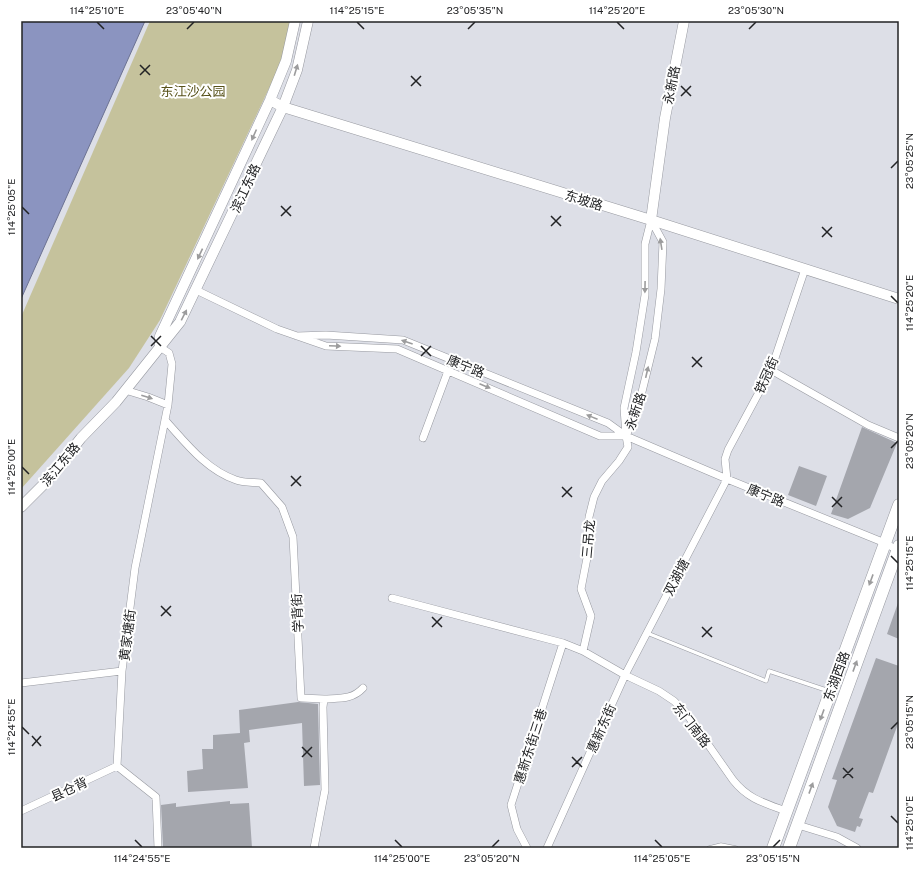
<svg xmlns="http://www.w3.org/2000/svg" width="920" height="869" viewBox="0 0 920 869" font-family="'Public Sans','Noto Sans SC',sans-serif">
<rect width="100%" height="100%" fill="#dddfe7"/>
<path fill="#c5c29c" d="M150 21H290L281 63 160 320 129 368 21 489V317Z"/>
<path fill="#8b94c0" stroke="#6c7292" d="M21 21H145L21 299Z"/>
<path fill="#a4a6ad" d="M862 427 897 443 870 508 848 519 831 514Z
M799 466 827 476 816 506 788 495Z
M898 603H899V639L887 634Z
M876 658 899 666V721L873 793 869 792 859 818 863 819 860 827 857 826 855 832 837 826 828 807 837 780 832 779Z
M298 702 318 704 320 785 304 786 302 723 249 730 250 742 244 743 248 788 188 792 187 771 203 769 202 749H213V735L240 733 239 710Z
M230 801V804L249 803 252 848H163L161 805 176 803V807Z"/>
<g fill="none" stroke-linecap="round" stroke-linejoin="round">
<g stroke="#9799a0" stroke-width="4.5">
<path id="lane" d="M647 633 766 681 769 671 829 691
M709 848 721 845 736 848"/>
</g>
<g stroke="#9799a0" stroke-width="8">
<path id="street" d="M196 290 277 329 326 346 397 349 600 436H626
M297 336 326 335 403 340 608 423 626 436 727 479 885 543 899 551
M771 370 868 425 899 438
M125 390 148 397 168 405
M165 420C185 442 206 470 236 480 244 483 253 482 261 483L282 507 293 537 301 698 324 699 323 707 325 790 314 848
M627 434 638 408 655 339 661 289 663 242 651 220
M423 438 448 371
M392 598 563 643 583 651 625 675 659 691 674 701 686 713 733 780C748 799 764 803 786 811
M583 651 591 616 581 589 587 558 589 517 594 497 602 481 619 461 628 447 626 436 624 408 636 352 645 295V244L651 220
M21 683 122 671
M324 699C339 698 352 700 363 688
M117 766 122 671 135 568 168 405 172 364 169 353 160 347
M117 766 156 797 158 848
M21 811 117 766
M798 825 837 837 857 848
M527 848 517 829 511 805 563 643
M547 848 625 675 727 479 725 459 728 450 771 370 805 269"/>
</g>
<g stroke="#9799a0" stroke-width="11">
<path id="secondary" d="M270 100 283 107 651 220 899 299
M651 220 665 118 684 21
M160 347V336L270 100 286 61 295 21
M21 507 47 481 81 438 116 402 180 322 283 107 297 70 308 21"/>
</g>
<g stroke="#9799a0" stroke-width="13">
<path id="primary" d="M773 848 899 505
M789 848 899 546"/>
</g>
<use href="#lane" stroke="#fff" stroke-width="3.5"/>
<use href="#street" stroke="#fff" stroke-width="7"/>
<use href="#secondary" stroke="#fff" stroke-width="10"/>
<use href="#primary" stroke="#fff" stroke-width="12"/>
</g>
<defs><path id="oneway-solid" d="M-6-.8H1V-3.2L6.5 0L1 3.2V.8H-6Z"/></defs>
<g fill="#9c9c9d">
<use href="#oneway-solid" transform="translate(296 70) rotate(-73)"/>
<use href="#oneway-solid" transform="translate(254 135) rotate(114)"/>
<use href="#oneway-solid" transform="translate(661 244) rotate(-99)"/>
<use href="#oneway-solid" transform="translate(200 254) rotate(115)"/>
<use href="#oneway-solid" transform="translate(645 287) rotate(91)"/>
<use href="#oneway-solid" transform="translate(184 315) rotate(-63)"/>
<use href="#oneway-solid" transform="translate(407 342) rotate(-161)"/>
<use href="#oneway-solid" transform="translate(335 346) rotate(3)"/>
<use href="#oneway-solid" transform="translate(647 372) rotate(-77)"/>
<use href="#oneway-solid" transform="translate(485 386) rotate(23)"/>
<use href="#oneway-solid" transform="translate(147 397) rotate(18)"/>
<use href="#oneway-solid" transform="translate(592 417) rotate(-158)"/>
<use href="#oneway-solid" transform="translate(871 580) rotate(110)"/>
<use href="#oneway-solid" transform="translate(855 666) rotate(-70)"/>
<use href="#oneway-solid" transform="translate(822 715) rotate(110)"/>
<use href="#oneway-solid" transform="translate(811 788) rotate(-70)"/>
</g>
<path fill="none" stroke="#222325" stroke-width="1.5" d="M97 22 104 29M357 22 364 29M617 22 624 29M187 29 194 22M468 29 475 22M749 29 756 22M140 65 150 75M140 75 150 65M411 76 421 86M411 86 421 76M681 86 691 96M681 96 691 86M891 168 898 161M281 206 291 216M22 207 29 214M281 216 291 206M551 216 561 226M551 226 561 216M822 227 832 237M822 237 832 227M891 296 898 303M151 336 161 346M151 346 161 336M421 346 431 356M421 356 431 346M692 357 702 367M692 367 702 357M891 448 898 441M22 467 29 474M291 476 301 486M291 486 301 476M562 487 572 497M562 497 572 487M832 497 842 507M832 507 842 497M891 556 898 563M161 606 171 616M161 616 171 606M432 617 442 627M432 627 442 617M702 627 712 637M702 637 712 627M22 727 29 734M891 729 898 722M32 736 41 746M32 746 41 736M302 747 312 757M302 757 312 747M572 757 582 767M572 767 582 757M843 768 853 778M843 778 853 768M891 816 898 823M135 840 142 847M395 840 402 847M655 840 662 847M492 847 499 840M773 847 780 840"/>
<g text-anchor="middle" stroke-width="4" stroke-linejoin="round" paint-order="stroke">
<g font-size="13" fill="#222325" stroke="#fff">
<text transform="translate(671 85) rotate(-79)" y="5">永新路</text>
<text transform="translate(245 188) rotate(-65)" y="5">滨江东路</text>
<text transform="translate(584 200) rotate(17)" y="5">东坡路</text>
<text transform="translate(466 366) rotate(22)" y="5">康宁路</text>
<text transform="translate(766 375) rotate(-66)" y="5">铁冠街</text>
<text transform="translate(635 411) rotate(-71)" y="5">永新路</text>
<text transform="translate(60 464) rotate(-50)" y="5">滨江东路</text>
<text transform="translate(766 495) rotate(22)" y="5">康宁路</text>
<text transform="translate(588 539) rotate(-85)" y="5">三吊龙</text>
<text transform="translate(676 577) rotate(-63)" y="5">双湖塘</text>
<text transform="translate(297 613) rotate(-93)" y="5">学背街</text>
<text transform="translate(127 635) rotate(-83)" y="5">黄家塘街</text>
<text transform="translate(836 676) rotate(-70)" y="5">东湖西路</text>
<text transform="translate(692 725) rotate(52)" y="5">东门南路</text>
<text transform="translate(601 728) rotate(-66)" y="5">惠新东街</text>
<text transform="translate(530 746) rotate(-72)" y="5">惠新东街三巷</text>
<text transform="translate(69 789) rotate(-25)" y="5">县仓背</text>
</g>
<g font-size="13" fill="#58521a" stroke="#fff">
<text x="193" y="96">东江沙公园</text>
</g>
</g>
<rect width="920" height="869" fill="none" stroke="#ffffff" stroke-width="44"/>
<rect x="22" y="22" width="876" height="825" fill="none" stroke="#222325" stroke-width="1.5"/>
<g font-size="10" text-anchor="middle" fill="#222325">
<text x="97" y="14">114°25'10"E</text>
<text x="194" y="14">23°05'40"N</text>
<text x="357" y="14">114°25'15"E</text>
<text x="475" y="14">23°05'35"N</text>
<text x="617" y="14">114°25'20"E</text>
<text x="756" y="14">23°05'30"N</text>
<text transform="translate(909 161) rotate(-90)" y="4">23°05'25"N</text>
<text transform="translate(11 207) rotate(-90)" y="4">114°25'05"E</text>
<text transform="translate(909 303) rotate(-90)" y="4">114°25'20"E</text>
<text transform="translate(909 441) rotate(-90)" y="4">23°05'20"N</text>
<text transform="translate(11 467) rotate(-90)" y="4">114°25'00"E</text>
<text transform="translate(909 563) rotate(-90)" y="4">114°25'15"E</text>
<text transform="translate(909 722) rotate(-90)" y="4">23°05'15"N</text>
<text transform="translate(11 727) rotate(-90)" y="4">114°24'55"E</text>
<text transform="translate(909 823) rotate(-90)" y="4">114°25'10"E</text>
<text x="142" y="862">114°24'55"E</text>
<text x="402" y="862">114°25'00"E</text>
<text x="492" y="862">23°05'20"N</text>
<text x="662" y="862">114°25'05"E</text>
<text x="773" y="862">23°05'15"N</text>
</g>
</svg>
